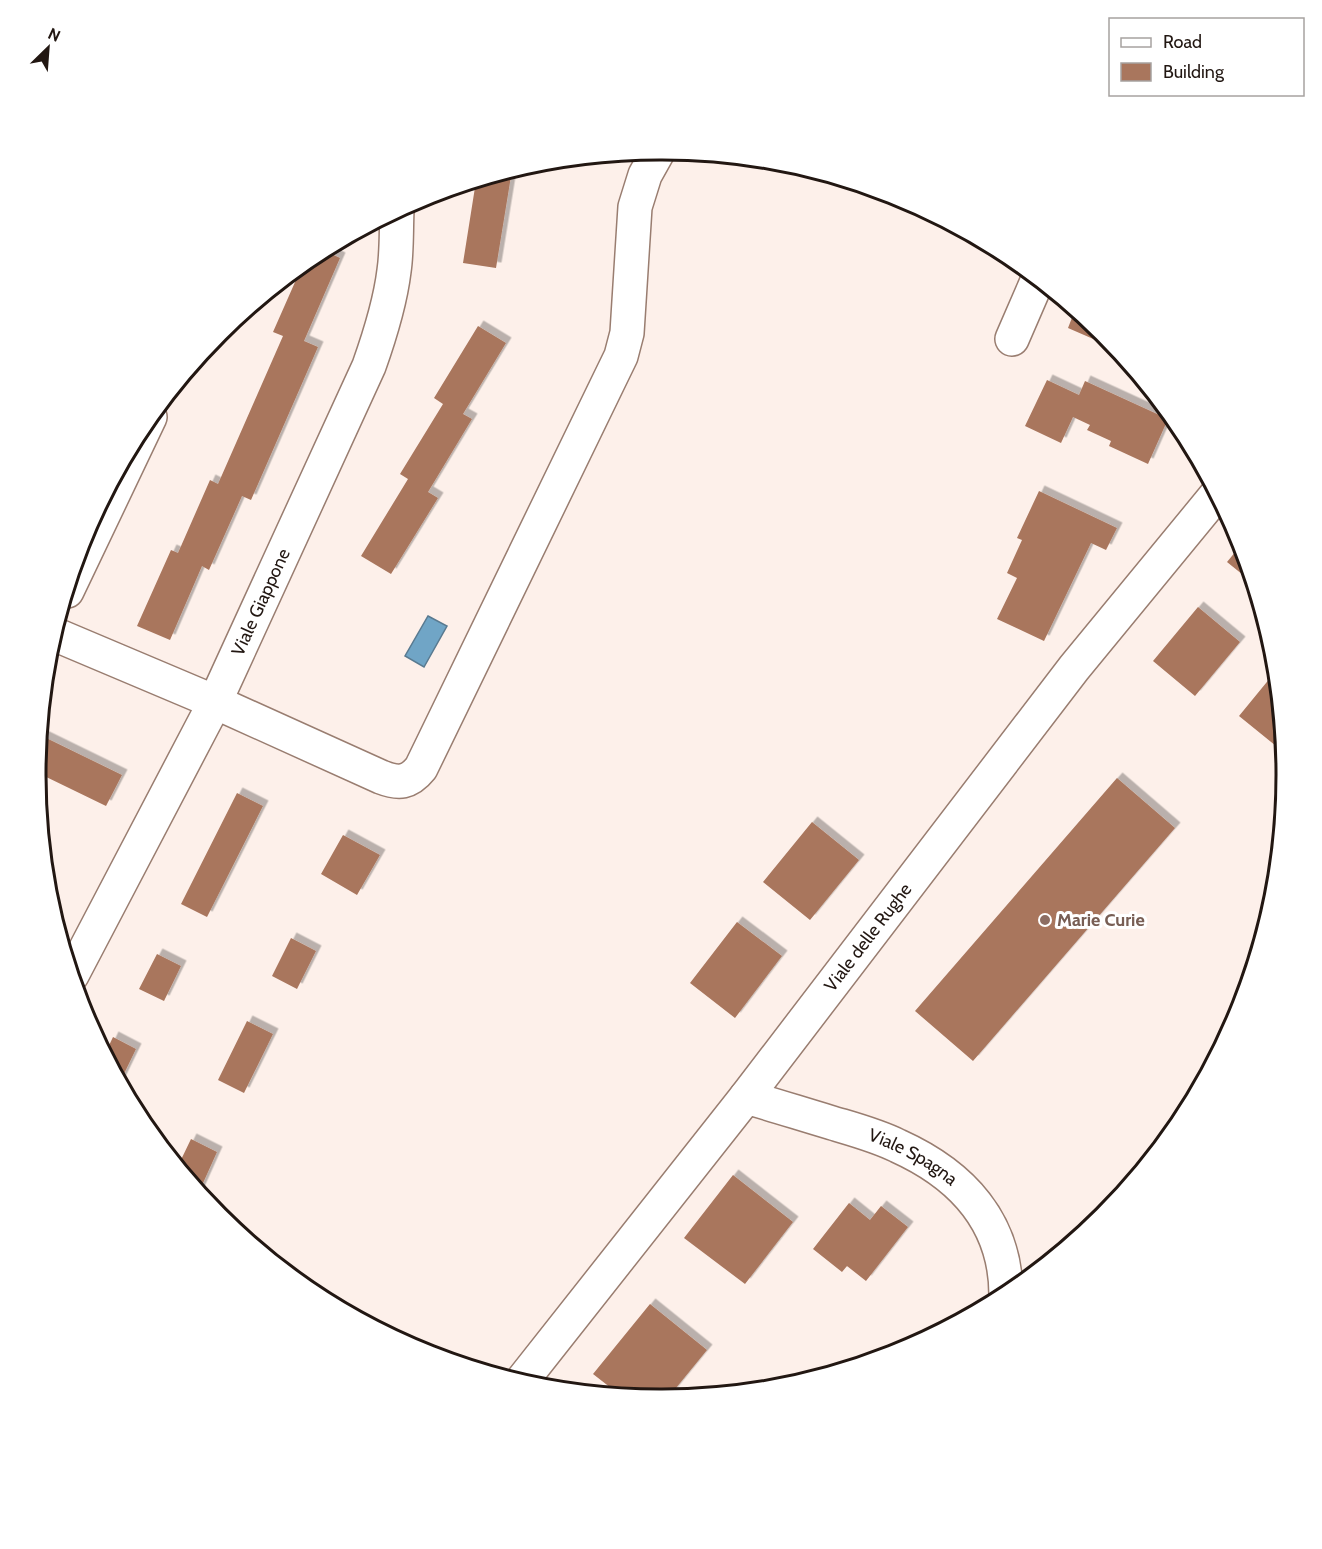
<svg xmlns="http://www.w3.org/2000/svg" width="1322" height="1549" viewBox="0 0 1322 1549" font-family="Cabin,sans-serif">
<defs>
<filter id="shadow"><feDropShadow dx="5.5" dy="-5.5" stdDeviation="0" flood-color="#0004"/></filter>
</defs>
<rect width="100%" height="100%" fill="#fdf0ea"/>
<path fill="#70a5c6" stroke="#597a90" stroke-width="1.5" d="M428 616 447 626 424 667 405 656Z"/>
<path fill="#a9765d" filter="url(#shadow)" d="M512 170 496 268 463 263 476 181Z
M323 250 340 258 304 341 318 347 251 500 242 496 209 570 202 566 170 640 137 626 171 550 178 553 210 480 218 484 283 336 273 332 303 264 314 255Z
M1075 310 1103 333 1114 347V348L1068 328Z
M478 326 506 343 463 414 472 419 428 492 438 498 391 574 361 556 408 479 400 474 443 404 434 398Z
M1047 380 1079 395 1085 381 1168 419 1148 464 1109 446 1111 441 1087 430 1090 425 1073 417 1061 443 1025 426Z
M1039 491 1117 528 1106 550 1091 543 1044 641 997 619 1017 578 1007 573 1022 540 1017 538Z
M1241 545 1248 567 1253 583 1227 562Z
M1198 607 1240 642 1195 696 1153 661Z
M1276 671 1283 748 1281 750 1239 716Z
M40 735 122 775 106 806 36 772Z
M1117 778 1175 828 973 1061 915 1011Z
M237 793 263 806 207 917 181 904Z
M812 822 859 860 810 920 763 882Z
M343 835 380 855 357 895 321 874Z
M737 922 782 956 735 1018 690 983Z
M291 938 316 951 297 989 272 976Z
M157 954 181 966 164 1001 139 989Z
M247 1021 273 1034 244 1093 218 1080Z
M113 1037 136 1049 120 1082 105 1054Z
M191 1139 217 1152 199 1192 178 1166Z
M733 1175 793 1222 745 1284 684 1238Z
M849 1203 870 1220 881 1206 908 1227 866 1281 847 1266 842 1272 813 1249Z
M650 1304 707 1350 667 1399 620 1395 593 1374Z"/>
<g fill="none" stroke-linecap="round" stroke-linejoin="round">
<g stroke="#997d70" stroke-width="36">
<g id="minor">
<path d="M1012 339 1038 279"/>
<path d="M67 591 150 417"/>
<path d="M54 634 215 702 381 777C399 784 409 783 421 768L621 356 627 333 635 207 645 175 659 150"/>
<path id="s1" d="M72 975 215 702 369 366C380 335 390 304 394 271 397 251 396 231 397 210"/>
<path id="s2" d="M746 1097C774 1105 802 1114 829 1122 852 1129 876 1135 898 1146 962 1175 1006 1222 1006 1295"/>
<path id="s3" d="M521 1382 746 1097 1074 668 1217 494"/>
</g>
</g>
<use href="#minor" stroke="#fff" stroke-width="33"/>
</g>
<circle fill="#8d6e63" stroke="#fff" stroke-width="2" cx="1045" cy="920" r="6"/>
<g text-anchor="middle" stroke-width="6" stroke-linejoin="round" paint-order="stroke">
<g font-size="18" fill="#221712" stroke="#fff">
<text dy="6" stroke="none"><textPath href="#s1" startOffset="418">Viale Giappone</textPath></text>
<text dy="6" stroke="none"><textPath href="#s3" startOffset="564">Viale delle Rughe</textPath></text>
<text dy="6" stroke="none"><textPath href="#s2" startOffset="178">Viale Spagna</textPath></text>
</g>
<g font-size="18" font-weight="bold" fill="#785e54" stroke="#fff" text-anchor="start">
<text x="1057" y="926">Marie Curie</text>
</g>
</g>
<path d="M0 0H1322V1549H0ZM660 160H662A614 614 0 0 1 1276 774V775A614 614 0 0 1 662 1389H660A614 614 0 0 1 46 775V774A614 614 0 0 1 660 160Z" fill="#fff" fill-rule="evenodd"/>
<path fill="none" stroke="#221712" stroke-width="3" d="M660 160H662A614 614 0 0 1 1276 774V775A614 614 0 0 1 662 1389H660A614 614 0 0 1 46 775V774A614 614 0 0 1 660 160Z"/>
<rect x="1109" y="18" width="195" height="78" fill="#ffffff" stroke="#a7a2a0" stroke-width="1.5"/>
<rect x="1121" y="38" width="30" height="9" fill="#ffffff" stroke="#a7a2a0" stroke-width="1.5"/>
<text x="1163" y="48" font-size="18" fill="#221712">Road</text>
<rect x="1121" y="63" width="30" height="18" fill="#a9765d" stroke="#a7a2a0" stroke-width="1.5"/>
<text x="1163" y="78" font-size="18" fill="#221712">Building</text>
<g transform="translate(48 48) rotate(25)" stroke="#ffffff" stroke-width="4.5" paint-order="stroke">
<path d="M0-4.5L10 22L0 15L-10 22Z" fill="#221712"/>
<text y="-9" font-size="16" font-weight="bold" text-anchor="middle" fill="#221712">N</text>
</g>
</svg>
